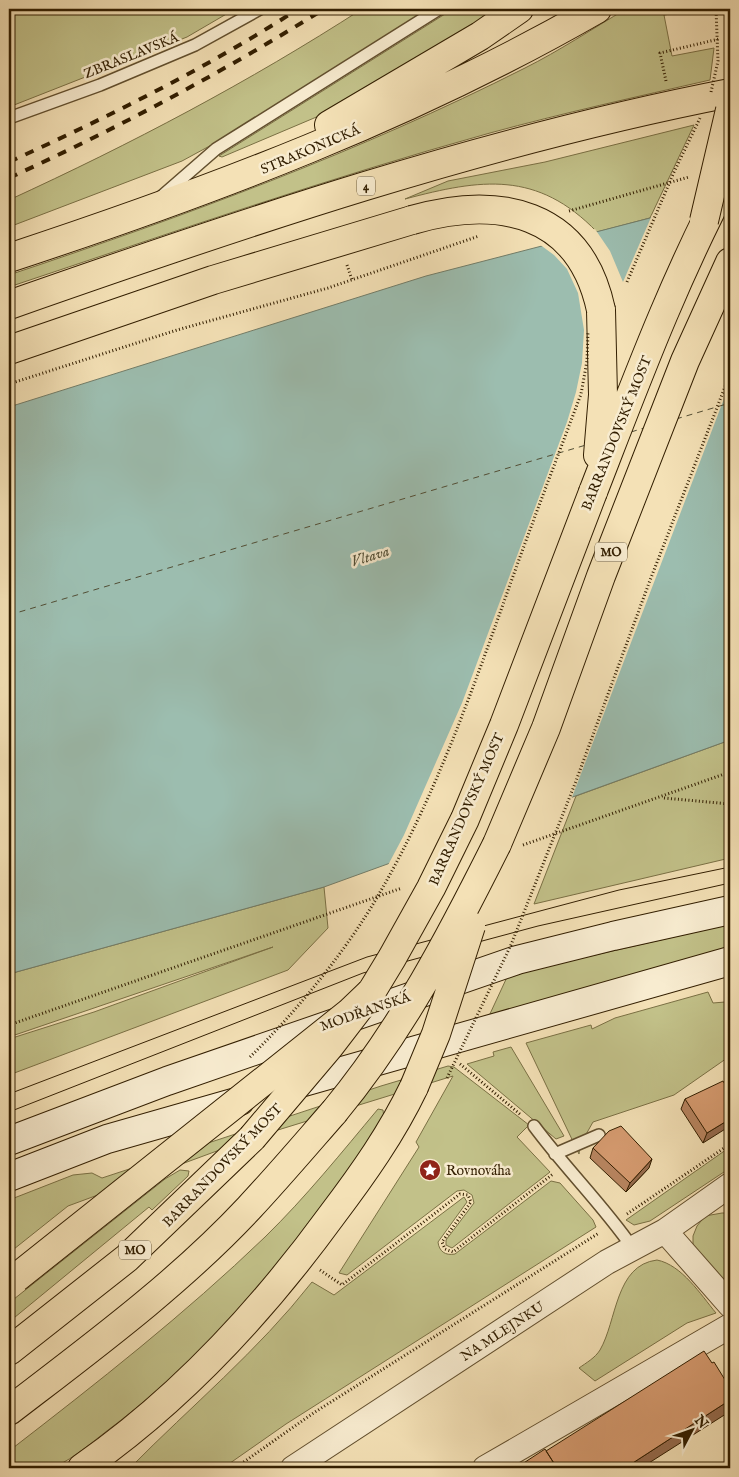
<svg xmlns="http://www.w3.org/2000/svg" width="739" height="1477" viewBox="0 0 739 1477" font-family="'IM FELL English',serif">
<rect width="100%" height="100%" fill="#f4e1b6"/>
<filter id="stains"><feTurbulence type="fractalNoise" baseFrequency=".004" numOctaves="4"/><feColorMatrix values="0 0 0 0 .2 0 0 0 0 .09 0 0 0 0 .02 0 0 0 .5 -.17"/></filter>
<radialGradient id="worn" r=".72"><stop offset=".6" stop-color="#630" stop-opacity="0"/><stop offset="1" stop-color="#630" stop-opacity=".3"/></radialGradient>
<path fill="#c2c189" stroke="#7a7044" d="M9 9H235L187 37 9 107Z
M362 9H431L228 136 182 161 9 227V200C131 144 249 82 362 9Z
M453 9H504L333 110 222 157 219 156Z
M626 9H704L664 15 672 56 714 48 710 80C636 97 563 113 490 133 328 178 168 234 9 287V275C185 216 359 152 525 68 559 51 592 29 626 9Z
M694 125 650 218 597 232C537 170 481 179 405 199L448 181 545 162Z
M730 740V858L534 904 576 796Z
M324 887 328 928 288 970 9 1075V1039L94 1012 273 947 9 1037V974Z
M730 924V949L489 1016 508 975Z
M708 992 713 1003 725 1002 730 1018V1056L674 1095 593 1122 580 1145 579 1154 526 1043 591 1025 592 1029 615 1018Z
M511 1047 564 1136 556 1139 467 1064 494 1056 493 1052Z
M448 1066 454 1067 529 1125 517 1137 550 1172 452 1248 446 1245V1240L474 1203 472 1195 464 1190 457 1191 347 1275 339 1273 419 1147 416 1142 453 1076 252 1138 68 1206 9 1253V1200L73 1175 92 1173 102 1178 381 1086Z
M378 1109 383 1110 384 1118 373 1138C295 1244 222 1343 116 1424 98 1437 74 1459 54 1467 45 1471 20 1468 9 1468V1451C97 1383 185 1314 265 1237 306 1197 342 1152 378 1109Z
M730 1147V1168L650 1221 634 1225 626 1220Z
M180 1170 189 1171 188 1176 152 1210 149 1207 9 1322V1303L165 1179Z
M551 1181 560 1183 593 1220 596 1227 286 1424 223 1468H130C191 1406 258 1351 312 1282L334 1295 464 1197 467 1202 438 1242C439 1251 445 1256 455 1254Z
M722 1213H730V1290L693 1248V1236L697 1226 705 1216Z
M657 1260C682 1265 701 1295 716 1313L687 1323 595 1381 579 1368C586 1363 595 1358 600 1350 617 1321 615 1265 657 1260Z"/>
<path fill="#9cbdaf" stroke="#727d69" d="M730 200V740L324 887 9 974V407L426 276 650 218Z"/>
<path fill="#f4e1b6" d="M730 198V383L571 800 387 867 404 835 462 703 567 422 576 392 582 363 584 330 578 293 567 269 554 255 539 244 595 229 610 251 623 282 652 215Z"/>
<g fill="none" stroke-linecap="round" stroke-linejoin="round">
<path stroke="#524e35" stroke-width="1" stroke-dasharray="6 5" stroke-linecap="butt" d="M676 419 730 403
M631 432 644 428
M9 615 586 445"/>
<g stroke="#624f2e" stroke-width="14">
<path id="service" d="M9 118 100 85 195 45 260 9
M162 196 216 149 439 9
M534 1126C565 1168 602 1204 632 1247
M555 1154 599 1135"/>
</g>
<g stroke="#624f2e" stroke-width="26">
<path id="minor" d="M665 1231 730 1305
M293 1468 607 1262 665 1231 730 1185
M485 1468 730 1326"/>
</g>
<g stroke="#321e00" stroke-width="30">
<path id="secondary" d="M286 1087 730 961
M9 1141 167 1081 517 960 613 936 730 910
M9 1177 107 1139 240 1101"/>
</g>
<g stroke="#321e00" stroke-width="30">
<path id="primary" d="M329 125 480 36 519 9
M9 258C212 191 411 116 597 9
M9 305C245 222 484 141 730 93
M9 350 213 280 412 220
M598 455 603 395 601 310
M593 492C635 384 675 276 730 174
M497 844 546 728 601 576 685 361 730 262
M9 1411C91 1348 178 1284 249 1208 278 1177 306 1144 334 1112
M82 1468C180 1400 262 1311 332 1215 363 1174 392 1133 414 1087"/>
</g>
<g stroke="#321e00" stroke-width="30">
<path id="trunk" d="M9 1351 127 1258 252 1138"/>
</g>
<path stroke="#321e00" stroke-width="3" stroke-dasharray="1 2.5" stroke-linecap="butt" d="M666 81 660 53 719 39
M569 211 689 177
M347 265 352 280
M9 384 177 330 328 288 479 236
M664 798 730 804
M523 845 730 772
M9 1025 402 888
M460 1064 521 1115
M627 1214 730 1144
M320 1270 342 1285 460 1194 468 1195 471 1202 442 1242 445 1249 453 1252 553 1174
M235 1468 315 1412 599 1233"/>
<use href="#service" stroke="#f8ecd0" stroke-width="11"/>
<use href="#minor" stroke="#f8ecd0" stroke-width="24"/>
<use href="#secondary" stroke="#f8ecd0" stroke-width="28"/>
<use href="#primary" stroke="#f4e1b6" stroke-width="28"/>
<use href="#trunk" stroke="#f4e1b6" stroke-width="28"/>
<path stroke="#321e00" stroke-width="1" d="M9 1094 367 957 619 890 730 867
M9 1112 363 973 538 926 730 883"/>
<path stroke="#321e00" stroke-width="4" stroke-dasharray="9 9" stroke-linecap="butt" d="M9 162C108 117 207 68 298 9
M9 178C118 128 223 72 324 9"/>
<g stroke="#321e00" stroke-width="30" stroke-linecap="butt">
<path id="primary-bridge" d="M412 220C498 195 580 211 601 310
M704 221 730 110
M414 1087 436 1034 471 926
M334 1112C402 1030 450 938 497 844
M16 1278 349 1013 372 991 392 958 431 888 465 819 504 725 593 492"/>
</g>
<g stroke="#321e00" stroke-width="30" stroke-linecap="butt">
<path id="trunk-bridge" d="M252 1138 329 1047 372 991"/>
</g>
<path stroke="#321e00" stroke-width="3" stroke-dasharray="1 2.5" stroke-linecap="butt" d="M711 92 718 61 716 9
M627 282 674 172 701 116
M250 1057C296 1012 347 950 379 894 433 801 470 697 506 596 530 528 556 461 581 394L587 361 588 331
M447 1078 511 945 576 781 649 583 730 374"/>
<use href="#primary-bridge" stroke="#f4e1b6" stroke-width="28"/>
<use href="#trunk-bridge" stroke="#f4e1b6" stroke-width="28"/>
</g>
<path fill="#b88560" stroke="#321e00" d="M730 1093 703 1143 681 1109 685 1099Z
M593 1148 649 1168 626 1192 590 1158Z"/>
<path fill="#966c4e" stroke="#321e00" d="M730 1119V1126L703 1143 707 1133Z
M652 1159 649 1168 626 1192 630 1183Z
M730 1400V1408L729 1412 641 1468H625Z"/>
<path fill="#d69b70" stroke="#321e00" d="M723 1081 730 1093V1119L707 1133 685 1099Z
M621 1126 652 1159 630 1183 593 1148 609 1131Z
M704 1351 712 1363 714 1362 730 1388 728 1389 730 1393V1400L625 1468H557L546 1451Z
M545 1449 557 1468H516Z"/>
<defs>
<g id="sight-disc" transform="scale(1.125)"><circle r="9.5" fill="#8f2418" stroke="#f8ecd0"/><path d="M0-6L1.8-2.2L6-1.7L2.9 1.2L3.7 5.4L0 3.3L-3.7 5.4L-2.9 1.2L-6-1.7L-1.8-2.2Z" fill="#fff"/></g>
</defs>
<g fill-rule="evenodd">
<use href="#sight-disc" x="430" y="1170"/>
</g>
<g text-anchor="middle" stroke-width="5" stroke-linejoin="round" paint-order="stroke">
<g fill="#f8ecd0" stroke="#6d5c3e" stroke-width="1">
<rect x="357" y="176.5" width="18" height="19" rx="4"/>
<rect x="595" y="542.5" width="32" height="19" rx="4"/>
<rect x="119" y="1240.5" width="32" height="19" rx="4"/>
</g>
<g font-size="12" font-weight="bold" fill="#321e00">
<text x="366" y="190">4</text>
<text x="611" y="556">MO</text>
<text x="135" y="1254">MO</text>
</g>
<g font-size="14" fill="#321e00" stroke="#f8ecd0">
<text transform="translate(131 55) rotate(-22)" y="5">ZBRASLAVSKÁ</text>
<text transform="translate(310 149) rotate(-23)" y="5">STRAKONICKÁ</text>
<text transform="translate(616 433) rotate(-68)" y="5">BARRANDOVSKÝ MOST</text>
<text transform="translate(466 809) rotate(-66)" y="5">BARRANDOVSKÝ MOST</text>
<text transform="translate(365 1011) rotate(-19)" y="5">MODŘANSKÁ</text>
<text transform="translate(222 1165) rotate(-46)" y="5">BARRANDOVSKÝ MOST</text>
<text transform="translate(502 1331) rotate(-33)" y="5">NA MLEJNKU</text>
</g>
<g font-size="14" fill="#321e00" stroke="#f8ecd0" text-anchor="start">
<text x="446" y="1175">Rovnováha</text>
</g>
<g font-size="15" font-style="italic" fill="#524e35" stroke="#f8ecd0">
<text transform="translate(370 556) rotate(-17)" y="5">Vltava</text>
</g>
</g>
<rect width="739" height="1477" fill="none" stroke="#f4e1b6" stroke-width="30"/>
<rect x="10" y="10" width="719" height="1457" fill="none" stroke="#321e00" stroke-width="2.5"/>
<rect x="15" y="15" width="709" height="1447" fill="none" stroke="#321e00"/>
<g transform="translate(692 1430) rotate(49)" stroke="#f8ecd0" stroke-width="4" paint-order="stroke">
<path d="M0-4L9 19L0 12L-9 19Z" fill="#321e00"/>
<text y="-8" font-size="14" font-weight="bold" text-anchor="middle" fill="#321e00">N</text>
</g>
<rect width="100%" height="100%" filter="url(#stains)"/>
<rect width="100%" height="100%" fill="url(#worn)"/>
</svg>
